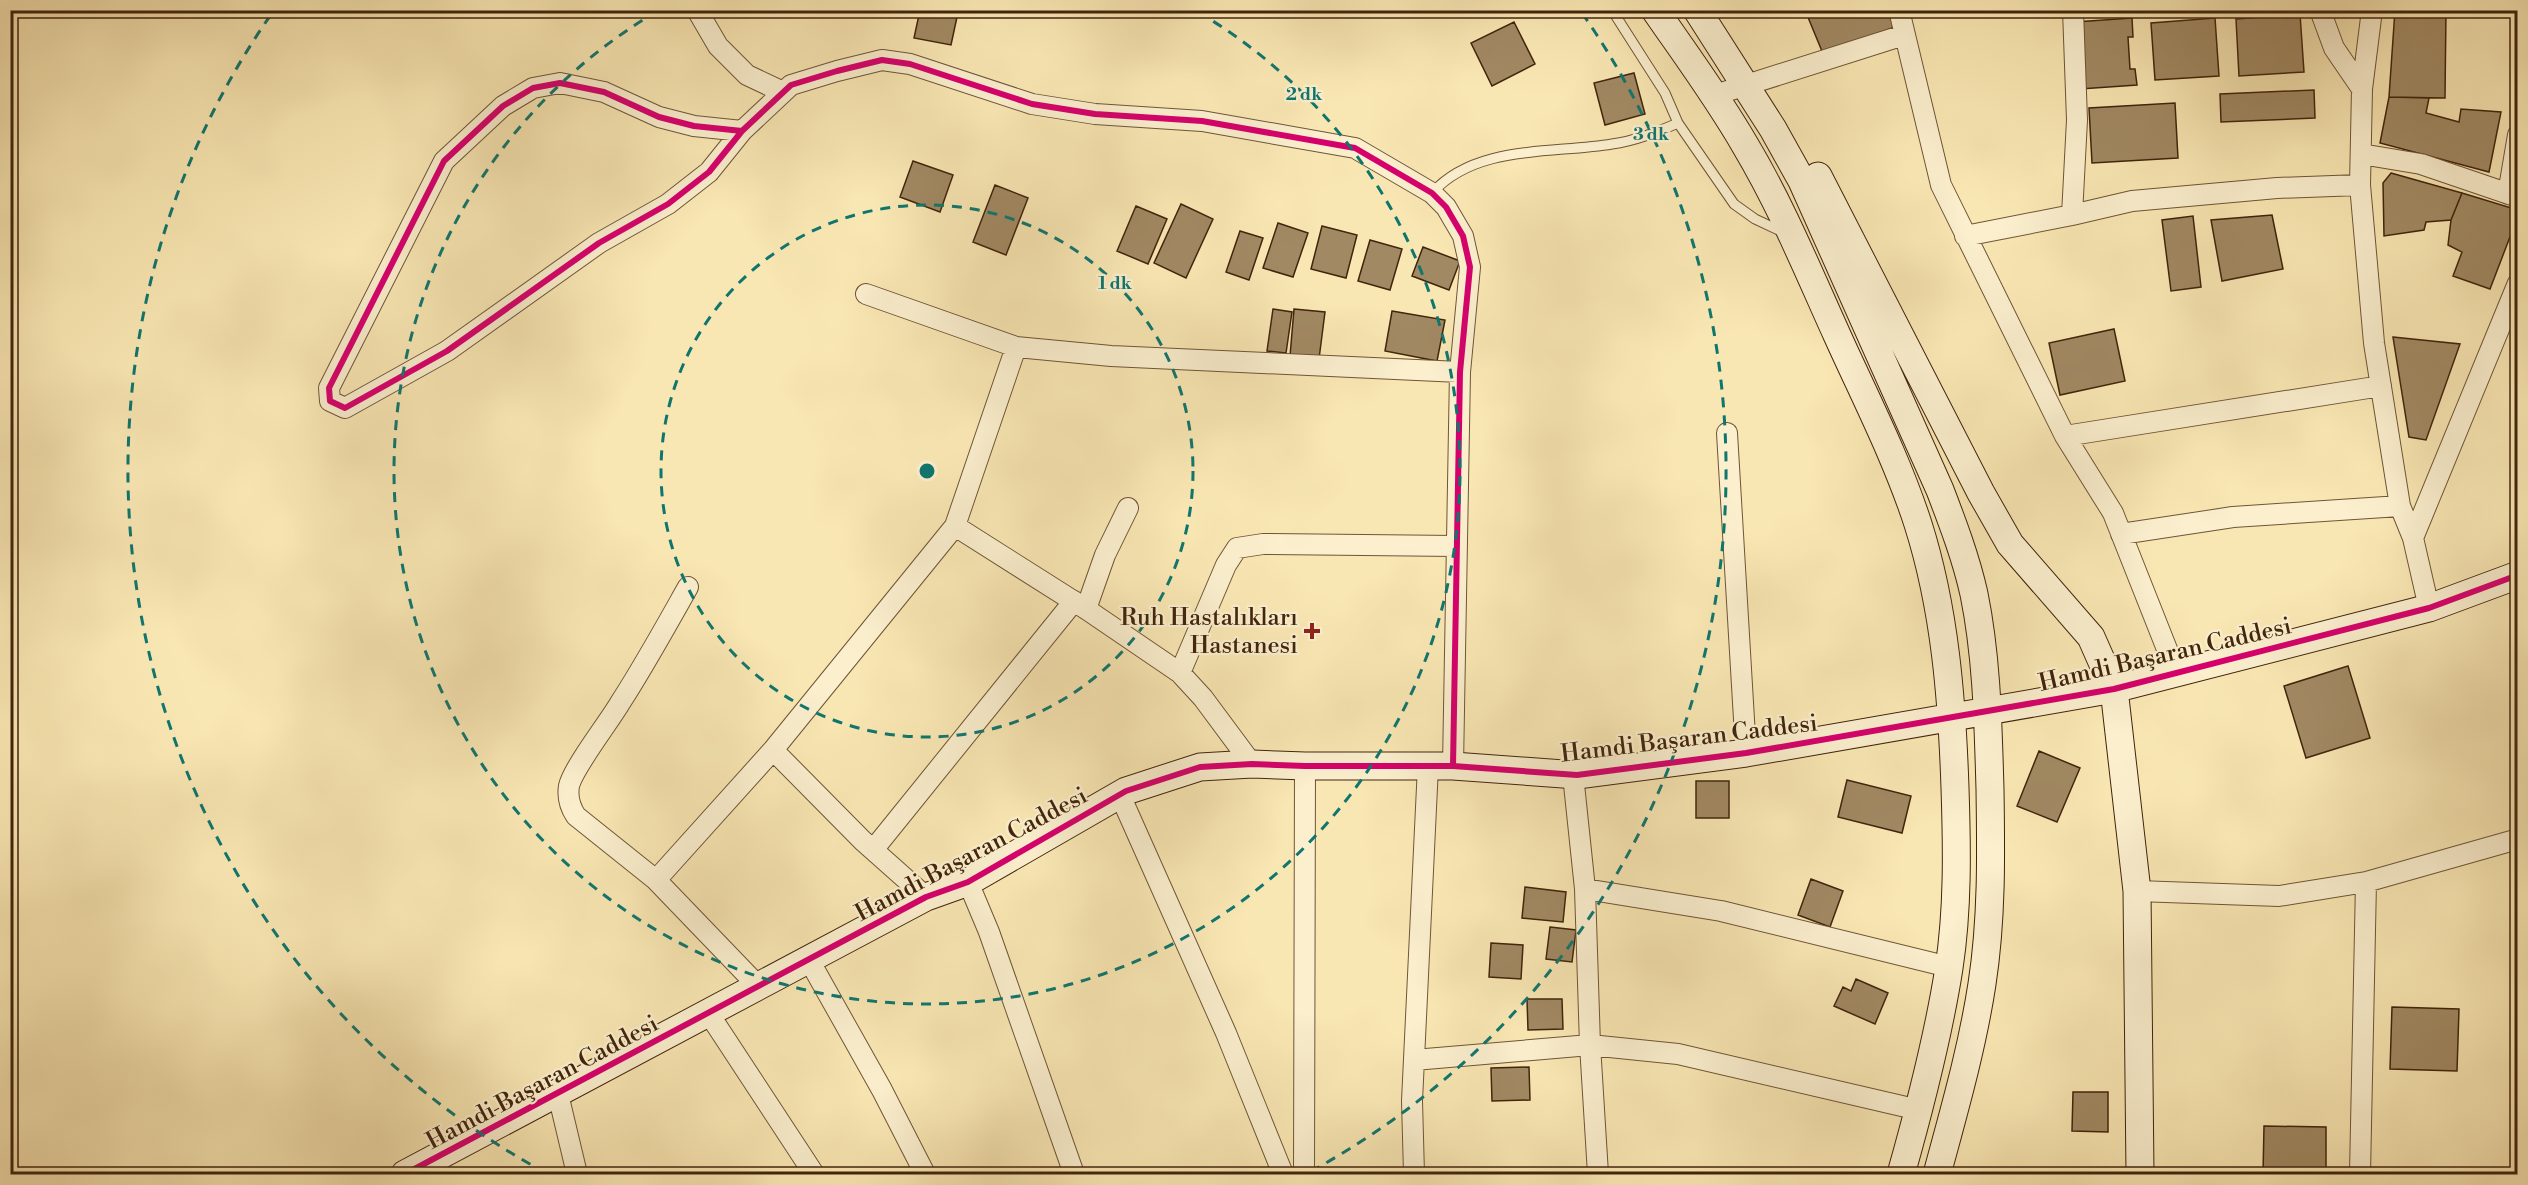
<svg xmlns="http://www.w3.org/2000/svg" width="2528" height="1185" viewBox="0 0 2528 1185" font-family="'Libre Bodoni',serif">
<rect width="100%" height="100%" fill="#f9e7b3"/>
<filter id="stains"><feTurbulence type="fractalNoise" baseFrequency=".00333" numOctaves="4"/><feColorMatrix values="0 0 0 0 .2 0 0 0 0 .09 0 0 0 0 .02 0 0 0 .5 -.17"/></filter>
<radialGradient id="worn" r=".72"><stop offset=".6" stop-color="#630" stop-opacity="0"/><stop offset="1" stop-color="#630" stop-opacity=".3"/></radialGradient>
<path fill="#a18963" stroke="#41240c" stroke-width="1.5" d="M920 10 957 17 951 45 914 38Z
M1805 10H1891L1897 26 1824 56Z
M2395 10H2446L2445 98 2389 97Z
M2300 14 2304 72 2239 76 2236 19Z
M2132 18 2133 37H2128L2130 69H2135L2137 85 2080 89 2075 22Z
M2215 18 2219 76 2155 80 2151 23Z
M1514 22 1535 64 1492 86 1471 43Z
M1634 73 1645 114 1605 125 1594 83Z
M2314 90 2315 118 2221 122 2220 94Z
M2389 97 2429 98 2426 113 2459 122 2461 109 2501 112 2489 172 2380 143Z
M2175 103 2178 158 2092 163 2089 108Z
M913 161 953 175 940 212 900 197Z
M2391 173 2462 193 2451 220 2426 222 2424 230 2384 236 2383 183Z
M995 185 1028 198 1006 255 973 242Z
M2462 193 2518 210V216L2490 289 2453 276 2462 252 2448 245 2451 220Z
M1181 204 1213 219 1186 278 1154 263Z
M1136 206 1167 219 1148 264 1117 251Z
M2272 215 2283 269 2222 281 2211 220Z
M2193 216 2201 287 2171 291 2162 220Z
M1278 223 1308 233 1293 277 1263 268Z
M1322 226 1357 235 1346 278 1311 269Z
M1240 231 1263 238 1249 280 1226 272Z
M1370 240 1402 249 1390 290 1358 281Z
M1423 247 1460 261 1449 290 1412 276Z
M1273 309 1292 312 1286 353 1267 351Z
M1294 309 1325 312 1319 359 1290 356Z
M1392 311 1445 320 1437 361 1385 351Z
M2114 329 2125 381 2060 395 2049 343Z
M2393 337 2460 344 2426 440 2409 437Z
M2348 666 2370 738 2306 758 2284 686Z
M2039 751 2080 768 2057 822 2017 806Z
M1847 780 1911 796 1902 833 1838 817Z
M1696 781H1729V818H1696Z
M1811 879 1843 891 1830 927 1798 915Z
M1525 887 1566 892 1563 922 1522 918Z
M1550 927 1576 930 1572 962 1546 959Z
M1491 943 1523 945 1521 979 1489 977Z
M1856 979 1888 993 1875 1024 1834 1006 1843 987 1851 991Z
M1527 999H1562L1563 1029 1528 1030Z
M2392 1007 2459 1009 2457 1071 2390 1069Z
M1529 1067 1530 1100 1492 1101 1491 1068Z
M2073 1092H2108V1132L2072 1131Z
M2264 1126 2326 1127V1174H2263Z"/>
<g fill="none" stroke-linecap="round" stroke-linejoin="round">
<g stroke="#6f5536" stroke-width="11">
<path id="lane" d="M1612 10 1665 93 1678 123 1734 204 1755 219 1785 233
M1432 193C1476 144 1553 154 1612 144 1635 141 1657 132 1678 123"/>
</g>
<g stroke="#6f5536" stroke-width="22">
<path id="street" d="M697 10 718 46 747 75 783 92
M1899 10 1941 185 2065 436 2113 513 2176 672
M2320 10 2334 48 2362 89
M2372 10 2362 89 2360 185 2374 343 2400 506 2413 538 2429 608
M1715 95 1904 35
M742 131 694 126 659 117 604 92 560 83 533 88 503 106 444 161 329 388 330 401 345 408 447 351 599 243 668 204 709 172 742 131 791 85 837 71 882 60 910 64 1032 104 1095 114 1202 121 1355 148 1432 193 1446 207 1463 236 1470 267 1460 372 1453 766
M2361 154 2421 164 2518 197
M2508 194 2518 135
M2072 215 2077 120 2073 10
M1965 236 2072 215 2132 201 2277 188 2360 185
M866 294 1016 347 1111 356 1460 372
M1727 433 1746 753
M2065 436 2381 386
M955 526 1016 347
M2121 534 2233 517 2400 506
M2413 538 2518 283
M688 587C666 626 644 666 620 703 609 722 573 768 569 786 567 798 570 807 576 816L656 880 759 987
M1086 609 1105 555 1128 508
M1180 673 1226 565 1237 548 1263 544 1456 546
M1573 775 1585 889 1590 1045 1598 1174
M1120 795 1226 1033 1283 1174
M873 850 1074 601
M656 880 773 750
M968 882 989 932 1074 1174
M1585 889 1721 911 1949 967
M2137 891 2279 896 2366 882 2518 839
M926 897 863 841 773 750 955 526 1086 609 1180 673 1203 698 1252 764
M809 960 882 1090 925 1174
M709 1014 814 1174
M1414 1060 1590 1045 1678 1054 1919 1110
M558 1094 577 1174
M1304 1174 1305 766
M1414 1174 1412 1101 1428 766
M2360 1174 2366 882"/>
</g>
<g stroke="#41240c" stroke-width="29">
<path id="secondary" d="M1655 10C1686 55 1718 98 1745 145 1781 205 1808 271 1837 335 1865 397 1897 459 1918 524 1945 609 1952 699 1955 788 1957 848 1958 909 1949 968 1938 1038 1920 1107 1901 1174
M1697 10 1773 129 1802 181 1940 490C1953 524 1966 558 1974 594 1987 658 1988 723 1990 789 1991 854 1992 919 1982 984 1972 1049 1954 1111 1937 1174
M1818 176 1981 493 2010 544 2091 637 2114 689 2137 891 2140 1174
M405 1174 926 897 968 882 1126 791 1200 767 1252 764 1305 766H1453L1577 775 1746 753 2114 689 2429 608 2518 575"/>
</g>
<use href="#lane" stroke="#fbefce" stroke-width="9"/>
<use href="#street" stroke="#fbefce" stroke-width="20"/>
<use href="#secondary" stroke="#fbefce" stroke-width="27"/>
<g stroke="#fbefce" stroke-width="10">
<path id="cycleway" d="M742 131 694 126 659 117 604 92 560 83 533 88 503 106 444 161 329 388 330 401 345 408 447 351 599 243 668 204 709 172 742 131 791 85 837 71 882 60 910 64 1032 104 1095 114 1202 121 1355 148 1432 193 1446 207 1463 236 1470 267 1460 372 1453 766
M405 1174 926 897 968 882 1126 791 1200 767 1252 764 1305 766H1453L1577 775 1746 753 2114 689 2429 608 2518 575"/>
</g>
<use href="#cycleway" stroke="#d6006c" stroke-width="6"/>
</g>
<g fill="none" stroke="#0f766e" stroke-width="3" stroke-dasharray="10 8">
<circle cx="927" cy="471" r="266"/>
<path d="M1198 12A533 533 0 1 1 656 12"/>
<path d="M546 1173A799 799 0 0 1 272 13M1582 13A799 799 0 0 1 1308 1173"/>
</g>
<path fill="#8f2418" stroke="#fbefce" stroke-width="2" d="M1309 622h6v6h6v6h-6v6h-6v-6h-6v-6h6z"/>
<g text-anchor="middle" stroke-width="4.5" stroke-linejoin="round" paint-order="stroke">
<g font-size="24" fill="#41240c" stroke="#fbefce" text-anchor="end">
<text x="1298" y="625">Ruh Hastalıkları<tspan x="1298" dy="28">Hastanesi</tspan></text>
</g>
<g font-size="24" fill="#41240c" stroke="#fbefce">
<text transform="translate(2165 654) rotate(-13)" y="8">Hamdi Başaran Caddesi</text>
<text transform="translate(1689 738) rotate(-7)" y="8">Hamdi Başaran Caddesi</text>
<text transform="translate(971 854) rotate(-28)" y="8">Hamdi Başaran Caddesi</text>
<text transform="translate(542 1082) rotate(-28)" y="8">Hamdi Başaran Caddesi</text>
</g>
</g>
<circle cx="927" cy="471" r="9" fill="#0f766e" stroke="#fbefce" stroke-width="3"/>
<g font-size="18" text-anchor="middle" font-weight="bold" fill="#0f766e" stroke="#fbefce" stroke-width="4.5" stroke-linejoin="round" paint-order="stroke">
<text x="1304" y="100">2 dk</text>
<text x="1651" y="140">3 dk</text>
<text x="1115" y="289">1 dk</text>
</g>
<rect width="2528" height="1185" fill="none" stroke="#f9e7b3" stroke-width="36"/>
<rect x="12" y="12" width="2504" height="1161" fill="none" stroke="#41240c" stroke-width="3"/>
<rect x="18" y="18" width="2492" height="1149" fill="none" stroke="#41240c" stroke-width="1.5"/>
<rect width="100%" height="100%" filter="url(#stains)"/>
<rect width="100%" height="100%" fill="url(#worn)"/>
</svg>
